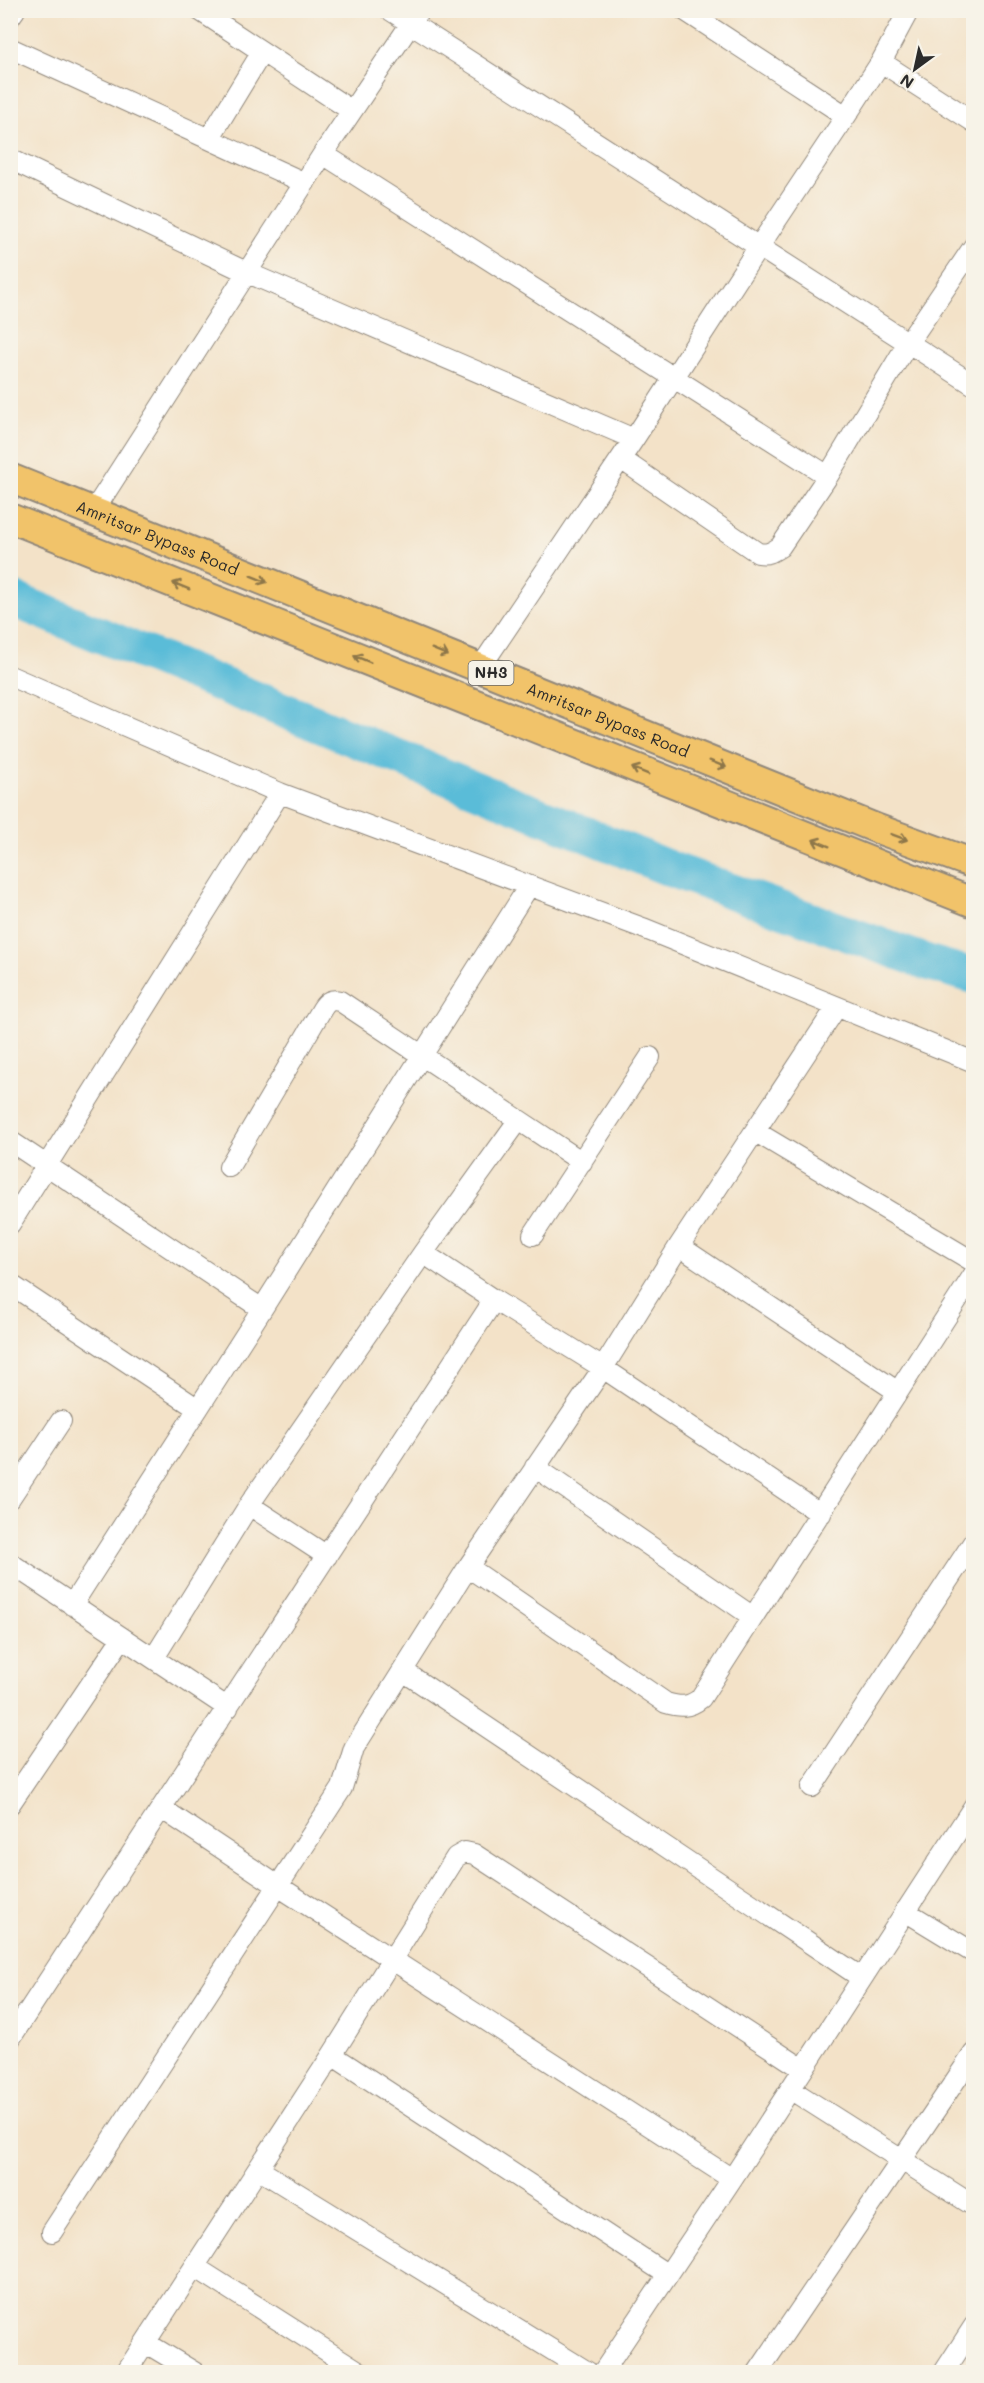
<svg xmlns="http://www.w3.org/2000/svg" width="984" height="2383" viewBox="0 0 984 2383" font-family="Mali,sans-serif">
<rect width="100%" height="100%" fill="#f7f3e8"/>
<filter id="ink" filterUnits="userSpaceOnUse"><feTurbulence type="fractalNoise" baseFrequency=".0167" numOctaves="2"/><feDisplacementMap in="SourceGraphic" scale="12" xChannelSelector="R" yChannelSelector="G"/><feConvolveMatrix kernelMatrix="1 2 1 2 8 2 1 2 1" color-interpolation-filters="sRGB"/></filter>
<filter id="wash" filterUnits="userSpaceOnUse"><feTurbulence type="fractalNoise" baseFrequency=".008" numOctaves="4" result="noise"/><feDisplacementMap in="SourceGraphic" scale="24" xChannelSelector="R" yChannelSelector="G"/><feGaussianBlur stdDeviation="1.35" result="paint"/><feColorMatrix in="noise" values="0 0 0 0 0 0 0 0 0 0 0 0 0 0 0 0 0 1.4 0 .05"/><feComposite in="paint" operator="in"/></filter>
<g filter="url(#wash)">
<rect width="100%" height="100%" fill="#f3e2c8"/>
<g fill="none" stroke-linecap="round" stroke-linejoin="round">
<path stroke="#5abcd8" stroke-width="36" d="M10 598 673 870 929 963 974 976"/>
</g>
</g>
<g filter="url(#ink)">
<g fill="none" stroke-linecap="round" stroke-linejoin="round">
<g stroke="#8f867a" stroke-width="22">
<path id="minor" d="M199 10 352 111
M390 10 974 385
M684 10 846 116
M10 17 15 10
M10 48 305 183
M881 62 974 122
M209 139 262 52
M323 154 828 476
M10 159 248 273 634 439
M621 459 758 553C768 555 772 552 780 547L828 476 908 343 974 246
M93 512 323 154 420 10
M480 668 634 439 758 248 846 116 881 62 909 10
M10 676 280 793 643 928 974 1062
M756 1132 974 1262
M10 1141 262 1309
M229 1167 322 1009C327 1001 331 999 340 1001L582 1162
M10 1224 280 793
M533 1235 650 1057
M679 1246 898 1392
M423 1253 494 1300 603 1368 821 1514
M10 1284 198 1409
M535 1467 753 1617
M10 1498 61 1421
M249 1505 327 1556
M10 1563 228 1708
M468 1567 666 1703C680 1707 689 1708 701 1698L974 1274
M72 1605 262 1309 529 886
M154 1658 249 1505 423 1253 518 1121
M403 1671 862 1978
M812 1787 974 1541
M10 1804 122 1638
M161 1808 278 1886 732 2179
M905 1911 974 1953
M10 2039 494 1300
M332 2055 668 2275
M790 2089 974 2206
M258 2169 588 2372
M52 2232 342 1788 354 1748 468 1567 603 1368 679 1246 836 1008
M195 2267 360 2372
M146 2343 194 2372
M126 2372 332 2055 456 1857 465 1852 474 1854 803 2069
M603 2372 732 2179 974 1806
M758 2372 974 2053
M944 2372 974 2326"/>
</g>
<g stroke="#8f867a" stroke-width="32">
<g id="highway">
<path id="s1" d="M10 478 878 829 974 864"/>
<path d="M10 518 974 903"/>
</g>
</g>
<use href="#minor" stroke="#fff" stroke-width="20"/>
<use href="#highway" stroke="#f1c36a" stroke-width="28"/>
</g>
<defs><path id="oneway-shaft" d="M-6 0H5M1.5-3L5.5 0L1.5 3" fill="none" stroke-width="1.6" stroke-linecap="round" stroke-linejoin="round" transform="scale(1.5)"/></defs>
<g stroke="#8e774a">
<use href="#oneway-shaft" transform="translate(259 579) rotate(22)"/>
<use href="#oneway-shaft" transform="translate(181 586) rotate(-158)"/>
<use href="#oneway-shaft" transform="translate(440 652) rotate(22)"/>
<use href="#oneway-shaft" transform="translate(362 659) rotate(-158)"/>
<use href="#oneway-shaft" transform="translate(718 764) rotate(22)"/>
<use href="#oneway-shaft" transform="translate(640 771) rotate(-158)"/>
<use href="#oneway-shaft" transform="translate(899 837) rotate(20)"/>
<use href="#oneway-shaft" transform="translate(821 843) rotate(-158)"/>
</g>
</g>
<g text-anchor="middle" stroke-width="4.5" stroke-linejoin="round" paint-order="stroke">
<rect fill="#f7f3e8" stroke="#686764" stroke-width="1.5" x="468.5" y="661" width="45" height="24" rx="4.5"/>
<g font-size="15" font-weight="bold" fill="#2b2b2b">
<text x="491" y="678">NH3</text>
</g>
<g font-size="16" fill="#2b2b2b" stroke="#f7f3e8">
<text dy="6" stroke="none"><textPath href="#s1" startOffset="159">Amritsar Bypass Road</textPath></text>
<text dy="6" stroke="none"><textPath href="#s1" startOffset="645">Amritsar Bypass Road</textPath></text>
</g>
</g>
<rect width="984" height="2383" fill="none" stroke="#f7f3e8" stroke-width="36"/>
<g transform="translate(915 69) rotate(213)" stroke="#f7f3e8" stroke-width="4.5" paint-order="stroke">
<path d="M0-4.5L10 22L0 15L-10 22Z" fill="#2b2b2b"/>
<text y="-9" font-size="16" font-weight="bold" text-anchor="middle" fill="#2b2b2b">N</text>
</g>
</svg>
